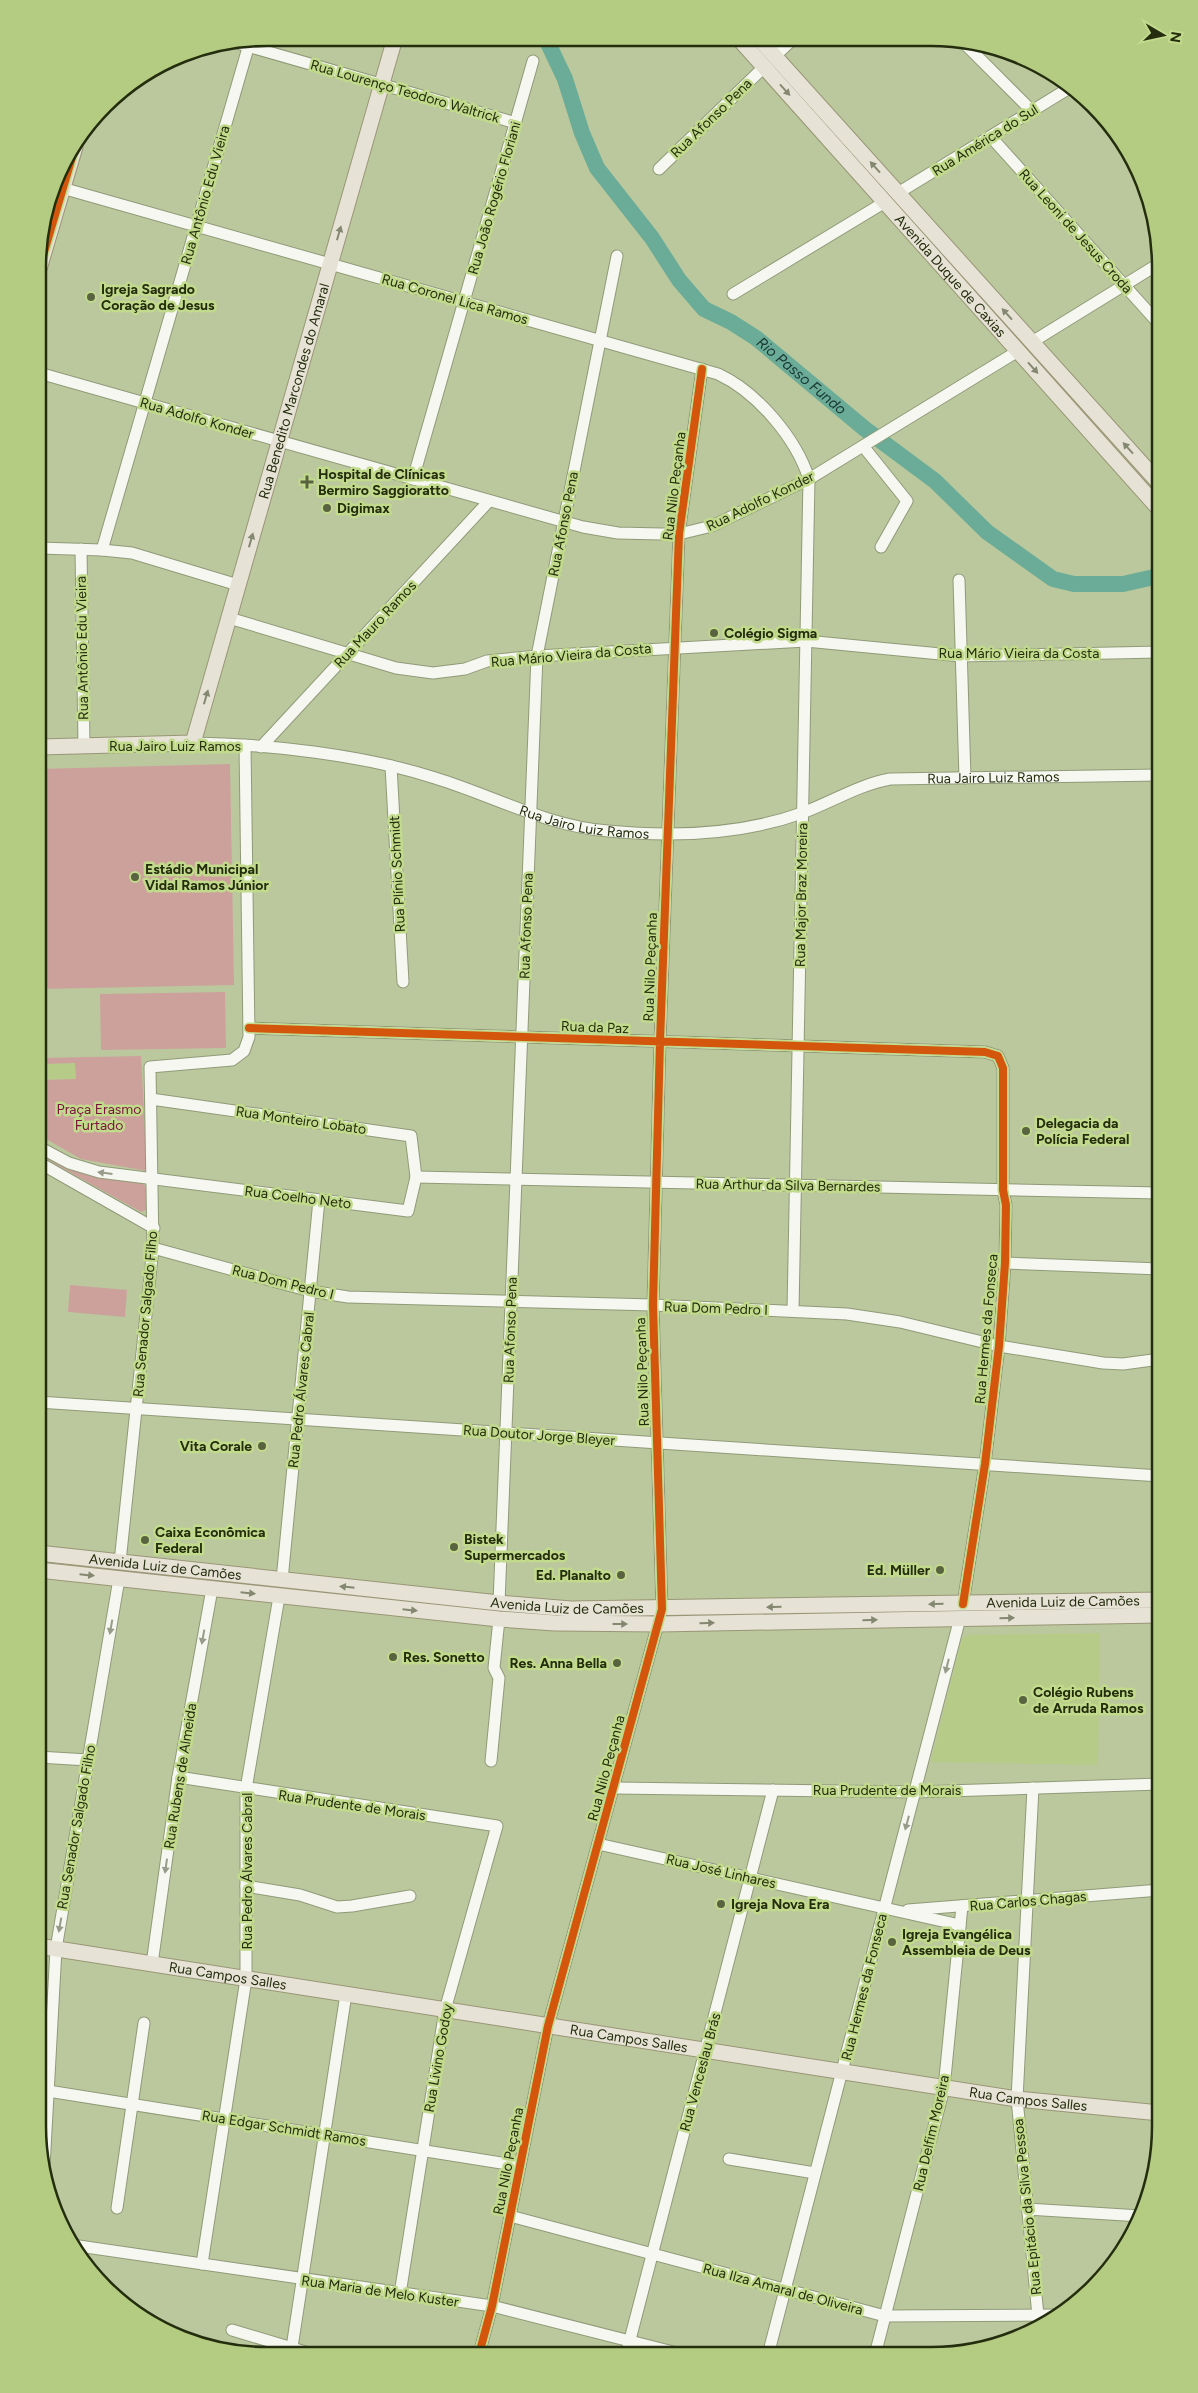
<svg xmlns="http://www.w3.org/2000/svg" width="1198" height="2393" viewBox="0 0 1198 2393" font-family="Figtree,sans-serif">
<rect width="100%" height="100%" fill="#bbc89e"/>
<path fill="#b7cb89" d="M75 1063 76 1079 39 1080V1064Z
M1100 1633 1098 1765 931 1762 962 1638 968 1635Z"/>
<path fill="#cca19b" d="M230 764 234 985 39 989V769Z
M225 992 226 1048 101 1050 100 994Z
M141 1056 147 1171 81 1159 39 1135V1080L76 1079 75 1063 39 1064V1058Z
M38 1150 80 1173 142 1182 146 1188V1210L141 1212 39 1155Z
M70 1285 127 1290 125 1317 68 1312Z
M81 1566 513 1612 572 1616 574 1621 69 1567Z"/>
<g fill="none" stroke-linecap="round" stroke-linejoin="round">
<path stroke="#6aac97" stroke-width="16" id="s1" d="M546 39 565 79 582 133 597 168 652 238 679 280 704 309 731 322 756 338 865 429 935 481 987 532 1053 579 1074 584H1123L1154 577 1160 572"/>
<g stroke="#909a78" stroke-width="13">
<g id="minor">
<path d="M963 42 1032 111"/>
<path d="M237 43 516 123"/>
<path d="M775 56 791 41"/>
<path d="M991 137 1160 325"/>
<path d="M659 169 764 67"/>
<path d="M55 186 718 374C757 392 796 438 809 479L793 1311"/>
<path d="M898 193 1071 87"/>
<path d="M733 294 885 202"/>
<path d="M1032 342 1160 263"/>
<path d="M39 373 583 527 618 533 661 534H679L712 526 809 479 1018 351"/>
<path d="M863 446 907 501 881 547"/>
<path d="M413 479 533 61"/>
<path d="M39 548 102 550 132 553 238 585"/>
<path d="M81 549 84 746"/>
<path d="M102 550 250 41"/>
<path d="M959 580 965 778"/>
<path d="M229 618 396 668 433 673 465 669 487 661 537 656 806 641 961 656 1160 652"/>
<path id="s2" d="M193 743C268 744 364 755 435 778 494 796 546 826 608 831 672 837 741 835 802 813 832 802 858 785 890 779L1160 775"/>
<path d="M261 747 489 501"/>
<path d="M391 766 403 982"/>
<path d="M249 1028 985 1052 998 1056 1003 1068V1190L1006 1205 1005 1263 999 1346 985 1464 963 1604"/>
<path d="M39 1147 69 1163 99 1172 408 1211 416 1177 411 1136 151 1099"/>
<path d="M38 1162 154 1228"/>
<path d="M416 1177 1160 1193"/>
<path d="M153 1248 310 1291 348 1297 653 1305 847 1314 900 1322 999 1346 1103 1363 1123 1364 1160 1359"/>
<path d="M1005 1263 1160 1269"/>
<path d="M38 1402 1160 1476"/>
<path d="M120 1562 153 1248 150 1067 232 1060 244 1051 249 1037 245 745"/>
<path d="M282 1580 319 1200"/>
<path d="M499 1603 537 656 617 256"/>
<path d="M38 1757 88 1760"/>
<path d="M491 1761 499 1678 494 1668 499 1619"/>
<path d="M178 1777 497 1826 445 2010 400 2294"/>
<path d="M614 1788 915 1792 1160 1784"/>
<path d="M1033 1788 1017 2099 1039 2326"/>
<path d="M598 1844 960 1925"/>
<path d="M246 1886 300 1895 337 1907 352 1906 410 1896"/>
<path d="M908 1910 1160 1890"/>
<path d="M152 1964 178 1777 212 1589"/>
<path d="M48 2091 520 2166"/>
<path d="M729 2159 815 2173"/>
<path d="M44 2167 56 1949 119 1579"/>
<path d="M117 2208 144 2023"/>
<path d="M1027 2209 1141 2216"/>
<path d="M510 2216 885 2316 1061 2315"/>
<path d="M72 2245 492 2306 685 2355"/>
<path d="M202 2264 246 1979V1789L279 1597"/>
<path d="M232 2330 312 2354"/>
<path d="M291 2354 346 1994"/>
<path d="M479 2354 492 2306 548 2026 662 1609 653 1305 660 1041 679 534 702 369"/>
<path d="M626 2355 773 1790"/>
<path d="M768 2355 960 1618"/>
<path d="M875 2355 944 2088 962 1906"/>
</g>
</g>
<g stroke="#999676" stroke-width="17">
<g id="major">
<path id="s3" d="M740 40 1160 510"/>
<path d="M761 41 1160 484"/>
<path d="M39 269 75 147"/>
<path id="s4" d="M39 747 193 743 395 38"/>
<path id="s5" d="M38 1553 499 1603 571 1609 1160 1600"/>
<path d="M38 1570 499 1619 555 1623 659 1624 1160 1615"/>
<path id="s6" d="M38 1946 1017 2099 1160 2113"/>
</g>
</g>
<use href="#minor" stroke="#f5f7f0" stroke-width="11"/>
<use href="#major" stroke="#e6e2d5" stroke-width="15"/>
<g stroke="#c1da8c" stroke-width="11">
<path id="cycleway" d="M39 269 75 147
M249 1028 985 1052 998 1056 1003 1068V1190L1006 1205 1005 1263 999 1346 985 1464 963 1604
M479 2354 492 2306 548 2026 662 1609 653 1305 660 1041 679 534 702 369"/>
</g>
<use href="#cycleway" stroke="#d4550c" stroke-width="8"/>
</g>
<defs><path id="oneway-solid" d="M-6-.8H1V-3.2L6.5 0L1 3.2V.8H-6Z" transform="scale(1.25)"/></defs>
<g fill="#858871">
<use href="#oneway-solid" transform="translate(785 90) rotate(48)"/>
<use href="#oneway-solid" transform="translate(875 167) rotate(-132)"/>
<use href="#oneway-solid" transform="translate(339 233) rotate(-74)"/>
<use href="#oneway-solid" transform="translate(1007 314) rotate(-132)"/>
<use href="#oneway-solid" transform="translate(1033 368) rotate(48)"/>
<use href="#oneway-solid" transform="translate(1128 448) rotate(-132)"/>
<use href="#oneway-solid" transform="translate(251 540) rotate(-74)"/>
<use href="#oneway-solid" transform="translate(206 697) rotate(-74)"/>
<use href="#oneway-solid" transform="translate(87 1575) rotate(6)"/>
<use href="#oneway-solid" transform="translate(347 1587) rotate(-174)"/>
<use href="#oneway-solid" transform="translate(248 1593) rotate(6)"/>
<use href="#oneway-solid" transform="translate(936 1604) rotate(179)"/>
<use href="#oneway-solid" transform="translate(774 1607) rotate(179)"/>
<use href="#oneway-solid" transform="translate(410 1610) rotate(6)"/>
<use href="#oneway-solid" transform="translate(1007 1618) rotate(-1)"/>
<use href="#oneway-solid" transform="translate(870 1620) rotate(-1)"/>
<use href="#oneway-solid" transform="translate(707 1623) rotate(-1)"/>
<use href="#oneway-solid" transform="translate(620 1624)"/>
</g>
<g fill="#979c8a">
<use href="#oneway-solid" transform="translate(105 1173) rotate(-173)"/>
<use href="#oneway-solid" transform="translate(111 1627) rotate(100)"/>
<use href="#oneway-solid" transform="translate(203 1637) rotate(100)"/>
<use href="#oneway-solid" transform="translate(947 1666) rotate(104)"/>
<use href="#oneway-solid" transform="translate(907 1823) rotate(105)"/>
<use href="#oneway-solid" transform="translate(166 1866) rotate(98)"/>
<use href="#oneway-solid" transform="translate(60 1925) rotate(100)"/>
</g>
<g fill="#596340" stroke="#c1da8c" stroke-width="2">
<circle cx="91" cy="297" r="5"/>
<path d="M304.5 474.5h5v5h5v5h-5v5h-5v-5h-5v-5h5z"/>
<circle cx="327" cy="508" r="5"/>
<circle cx="714" cy="633" r="5"/>
<circle cx="135" cy="877" r="5"/>
<circle cx="1026" cy="1131" r="5"/>
<circle cx="262" cy="1446" r="5"/>
<circle cx="145" cy="1540" r="5"/>
<circle cx="454" cy="1547" r="5"/>
<circle cx="940" cy="1570" r="5"/>
<circle cx="621" cy="1575" r="5"/>
<circle cx="393" cy="1657" r="5"/>
<circle cx="617" cy="1663" r="5"/>
<circle cx="1023" cy="1700" r="5"/>
<circle cx="721" cy="1904" r="5"/>
<circle cx="892" cy="1942" r="5"/>
</g>
<g text-anchor="middle" stroke-width="5" stroke-linejoin="round" paint-order="stroke">
<g font-size="14" fill="#242d0d" stroke="#c1da8c">
<text transform="translate(405 91) rotate(16)" y="5">Rua Lourenço Teodoro Waltrick</text>
<text transform="translate(711 118) rotate(-44)" y="5">Rua Afonso Pena</text>
<text transform="translate(985 140) rotate(-32)" y="5">Rua América do Sul</text>
<text transform="translate(205 195) rotate(-74)" y="5">Rua Antônio Edu Vieira</text>
<text transform="translate(494 198) rotate(-74)" y="5">Rua João Rogério Floriani</text>
<text transform="translate(1076 231) rotate(48)" y="5">Rua Leoni de Jesus Croda</text>
<text dy="5" stroke="none"><textPath href="#s3" startOffset="316">Avenida Duque de Caxias</textPath></text>
<text transform="translate(455 299) rotate(16)" y="5">Rua Coronel Lica Ramos</text>
<text dy="5" stroke="none"><textPath href="#s4" startOffset="520">Rua Benedito Marcondes do Amaral</textPath></text>
<text transform="translate(197 418) rotate(16)" y="5">Rua Adolfo Konder</text>
<text transform="translate(674 486) rotate(-83)" y="5">Rua Nilo Peçanha</text>
<text transform="translate(760 501) rotate(-26)" y="5">Rua Adolfo Konder</text>
<text transform="translate(563 524) rotate(-79)" y="5">Rua Afonso Pena</text>
<text transform="translate(375 624) rotate(-47)" y="5">Rua Mauro Ramos</text>
<text transform="translate(82 648) rotate(-91)" y="5">Rua Antônio Edu Vieira</text>
<text x="1019" y="658">Rua Mário Vieira da Costa</text>
<text transform="translate(571 655) rotate(-5)" y="5">Rua Mário Vieira da Costa</text>
<text x="175" y="751">Rua Jairo Luiz Ramos</text>
<text dy="5" stroke="none"><textPath href="#s2" startOffset="821">Rua Jairo Luiz Ramos</textPath></text>
<text dy="5" stroke="none"><textPath href="#s2" startOffset="402">Rua Jairo Luiz Ramos</textPath></text>
<text transform="translate(397 874) rotate(-93)" y="5">Rua Plínio Schmidt</text>
<text transform="translate(801 895) rotate(-89)" y="5">Rua Major Braz Moreira</text>
<text transform="translate(526 926) rotate(-88)" y="5">Rua Afonso Pena</text>
<text transform="translate(650 967) rotate(-88)" y="5">Rua Nilo Peçanha</text>
<text transform="translate(595 1027) rotate(2)" y="5">Rua da Paz</text>
<text transform="translate(301 1120) rotate(8)" y="5">Rua Monteiro Lobato</text>
<text transform="translate(788 1185) rotate(1)" y="5">Rua Arthur da Silva Bernardes</text>
<text transform="translate(298 1197) rotate(7)" y="5">Rua Coelho Neto</text>
<text transform="translate(283 1282) rotate(14)" y="5">Rua Dom Pedro I</text>
<text transform="translate(716 1308) rotate(2)" y="5">Rua Dom Pedro I</text>
<text transform="translate(145 1314) rotate(-85)" y="5">Rua Senador Salgado Filho</text>
<text transform="translate(986 1329) rotate(-85)" y="5">Rua Hermes da Fonseca</text>
<text transform="translate(510 1330) rotate(-88)" y="5">Rua Afonso Pena</text>
<text transform="translate(642 1372) rotate(-92)" y="5">Rua Nilo Peçanha</text>
<text transform="translate(301 1390) rotate(-84)" y="5">Rua Pedro Álvares Cabral</text>
<text transform="translate(539 1435) rotate(4)" y="5">Rua Doutor Jorge Bleyer</text>
<text dy="5" stroke="none"><textPath href="#s5" startOffset="128">Avenida Luiz de Camões</textPath></text>
<text dy="5" stroke="none"><textPath href="#s5" startOffset="1028">Avenida Luiz de Camões</textPath></text>
<text dy="5" stroke="none"><textPath href="#s5" startOffset="532">Avenida Luiz de Camões</textPath></text>
<text transform="translate(606 1768) rotate(-75)" y="5">Rua Nilo Peçanha</text>
<text transform="translate(180 1776) rotate(-81)" y="5">Rua Rubens de Almeida</text>
<text x="887" y="1795">Rua Prudente de Morais</text>
<text transform="translate(352 1805) rotate(8)" y="5">Rua Prudente de Morais</text>
<text transform="translate(76 1827) rotate(-80)" y="5">Rua Senador Salgado Filho</text>
<text transform="translate(247 1871) rotate(-90)" y="5">Rua Pedro Álvares Cabral</text>
<text transform="translate(721 1871) rotate(13)" y="5">Rua José Linhares</text>
<text transform="translate(1028 1901) rotate(-5)" y="5">Rua Carlos Chagas</text>
<text dy="5" stroke="none"><textPath href="#s6" startOffset="192">Rua Campos Salles</textPath></text>
<text transform="translate(864 1987) rotate(-76)" y="5">Rua Hermes da Fonseca</text>
<text dy="5" stroke="none"><textPath href="#s6" startOffset="598">Rua Campos Salles</textPath></text>
<text transform="translate(438 2058) rotate(-80)" y="5">Rua Livino Godoy</text>
<text transform="translate(700 2072) rotate(-75)" y="5">Rua Venceslau Brás</text>
<text dy="5" stroke="none"><textPath href="#s6" startOffset="1002">Rua Campos Salles</textPath></text>
<text transform="translate(284 2128) rotate(9)" y="5">Rua Edgar Schmidt Ramos</text>
<text transform="translate(931 2133) rotate(-77)" y="5">Rua Delfim Moreira</text>
<text transform="translate(508 2161) rotate(-79)" y="5">Rua Nilo Peçanha</text>
<text transform="translate(1027 2207) rotate(-96)" y="5">Rua Epitácio da Silva Pessoa</text>
<text transform="translate(783 2289) rotate(15)" y="5">Rua Ilza Amaral de Oliveira</text>
<text transform="translate(380 2291) rotate(8)" y="5">Rua Maria de Melo Kuster</text>
</g>
<g font-size="14" font-weight="bold" fill="#242d0d" stroke="#c1da8c" text-anchor="start">
<text x="101" y="294">Igreja Sagrado<tspan x="101" dy="16">Coração de Jesus</tspan></text>
<text x="318" y="479">Hospital de Clínicas<tspan x="318" dy="16">Bermiro Saggioratto</tspan></text>
<text x="337" y="513">Digimax</text>
<text x="724" y="638">Colégio Sigma</text>
<text x="145" y="874">Estádio Municipal<tspan x="145" dy="16">Vidal Ramos Júnior</tspan></text>
<text x="1036" y="1128">Delegacia da<tspan x="1036" dy="16">Polícia Federal</tspan></text>
<text x="252" y="1451" text-anchor="end">Vita Corale</text>
<text x="155" y="1537">Caixa Econômica<tspan x="155" dy="16">Federal</tspan></text>
<text x="464" y="1544">Bistek<tspan x="464" dy="16">Supermercados</tspan></text>
<text x="930" y="1575" text-anchor="end">Ed. Müller</text>
<text x="611" y="1580" text-anchor="end">Ed. Planalto</text>
<text x="403" y="1662">Res. Sonetto</text>
<text x="607" y="1668" text-anchor="end">Res. Anna Bella</text>
<text x="1033" y="1697">Colégio Rubens<tspan x="1033" dy="16">de Arruda Ramos</tspan></text>
<text x="731" y="1909">Igreja Nova Era</text>
<text x="902" y="1939">Igreja Evangélica<tspan x="902" dy="16">Assembleia de Deus</tspan></text>
</g>
<g font-size="14" fill="#7c133d" stroke="#c1da8c">
<text x="99" y="1114">Praça Erasmo<tspan x="99" dy="16">Furtado</tspan></text>
</g>
<g font-size="15" font-style="italic" fill="#1a3632" stroke="#c1da8c">
<text dy="5" stroke="none"><textPath href="#s1" startOffset="435">Rio Passo Fundo</textPath></text>
</g>
</g>
<path d="M0 0H1198V2393H0ZM267 46H931A221 221 0 0 1 1152 267V2126A221 221 0 0 1 931 2347H267A221 221 0 0 1 46 2126V267A221 221 0 0 1 267 46Z" fill="#b4cc82" fill-rule="evenodd"/>
<path fill="none" stroke="#242d0d" stroke-width="2.5" d="M267 46H931A221 221 0 0 1 1152 267V2126A221 221 0 0 1 931 2347H267A221 221 0 0 1 46 2126V267A221 221 0 0 1 267 46Z"/>
<g transform="translate(1163 35) rotate(99)" stroke="#c1da8c" stroke-width="4" paint-order="stroke">
<path d="M0-4L9 19L0 12L-9 19Z" fill="#242d0d"/>
<text y="-8" font-size="14" font-weight="bold" text-anchor="middle" fill="#242d0d">N</text>
</g>
</svg>
